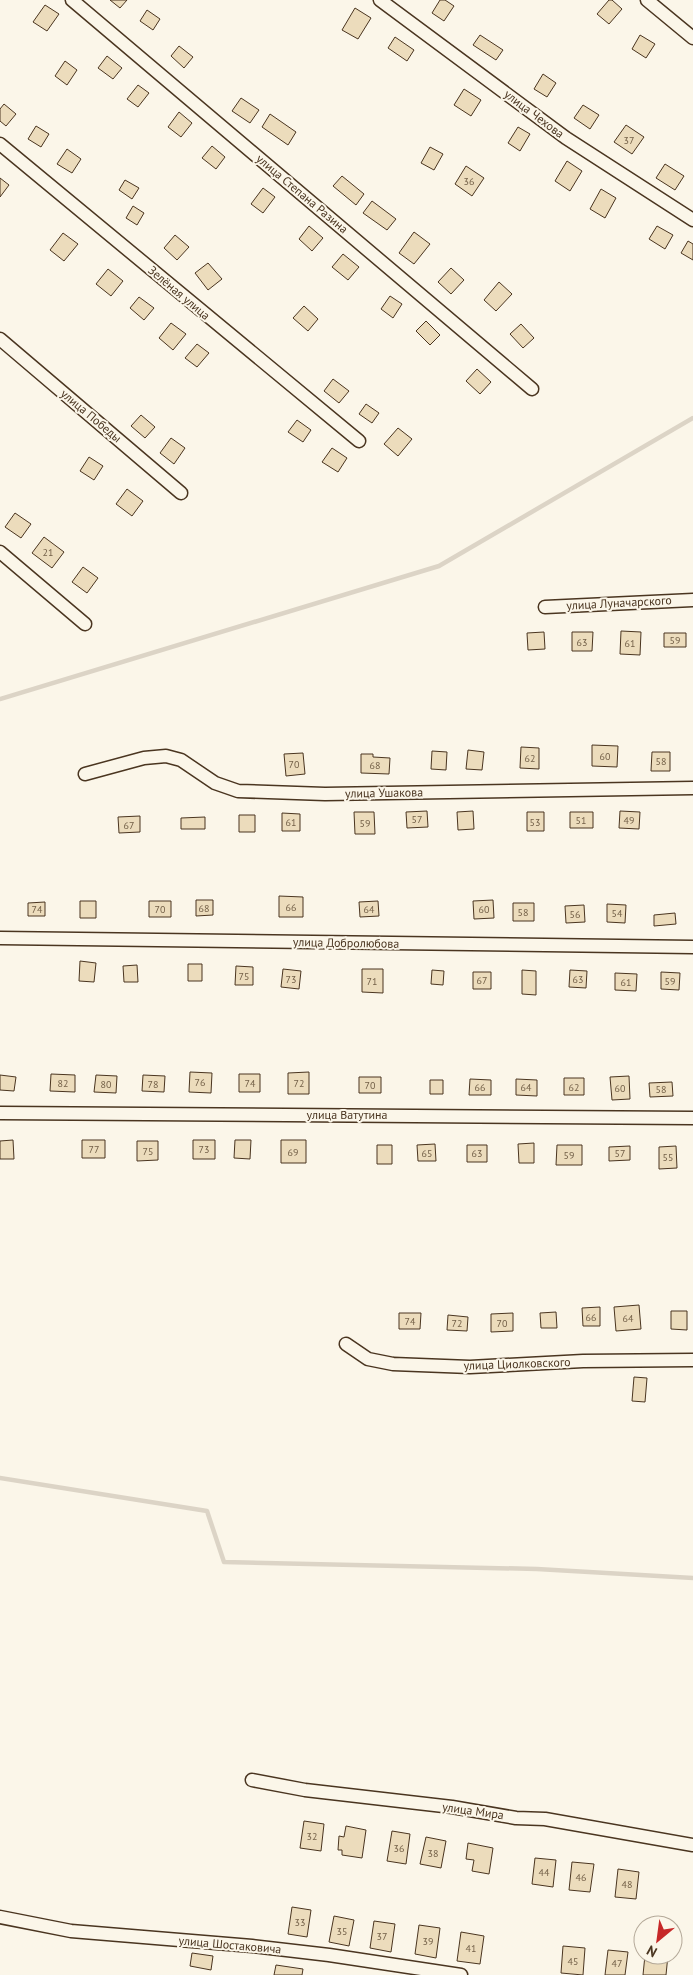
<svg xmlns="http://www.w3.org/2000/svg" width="693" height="1975" viewBox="0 0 693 1975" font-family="'PT Sans',sans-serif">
<rect width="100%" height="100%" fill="#fbf6e9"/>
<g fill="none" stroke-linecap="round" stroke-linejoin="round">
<path stroke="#dcd4c6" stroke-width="4.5" d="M0 699 439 566 693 418
M0 1478 207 1511 224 1562 537 1569 693 1578"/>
</g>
<path fill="#ecdcbc" stroke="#4a3520" d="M110 0H127L120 8Z
M440 0H445L454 6 444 21 432 13Z
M609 0H612L622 9 609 24 597 14Z
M45 5 59 14 47 31 33 22Z
M355 8 371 18 358 39 342 30Z
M147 10 160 19 153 30 140 21Z
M480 35 503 50 496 60 473 45Z
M640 35 655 44 646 58 632 49Z
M395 37 414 50 407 61 388 48Z
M179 46 193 57 184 68 171 56Z
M107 56 122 68 113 79 98 68Z
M65 61 77 70 67 85 55 76Z
M543 74 556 83 547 97 534 89Z
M138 85 149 93 138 107 127 99Z
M464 89 481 100 471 116 454 105Z
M241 98 259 110 250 123 232 111Z
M4 104 16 114 6 126 0 121V109Z
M583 105 599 115 590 129 574 118Z
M179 112 192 123 181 137 168 127Z
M270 114 296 132 288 145 262 127Z
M626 125 644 137 632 154 614 142Z
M36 126 49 134 41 147 28 139Z
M518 127 530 134 520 151 508 143Z
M212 146 225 157 216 169 202 158Z
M430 147 443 154 434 170 421 163Z
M67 149 81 159 72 173 57 164Z
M567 161 582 171 570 191 555 181Z
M665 164 684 176 675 190 656 178Z
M466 166 484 178 472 196 455 184Z
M342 176 364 194 356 205 333 186Z
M0 178 9 185 0 197Z
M125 180 139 188 132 199 119 190Z
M263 188 275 197 263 213 251 204Z
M601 189 616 198 605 218 590 209Z
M372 201 396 219 387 230 363 213Z
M133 206 144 213 137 225 126 218Z
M309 226 323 238 312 251 299 239Z
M657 226 673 235 665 249 649 239Z
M414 232 430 244 414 264 399 253Z
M63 233 78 244 64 261 50 250Z
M175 235 189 247 177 260 164 248Z
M688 241 693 244V260L681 253Z
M343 254 359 267 348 280 332 267Z
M208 263 222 279 208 290 195 273Z
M451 268 464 280 451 294 438 282Z
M108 269 123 281 111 296 96 284Z
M499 282 512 294 496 311 484 300Z
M390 296 402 304 393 318 381 309Z
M139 297 154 308 144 320 130 308Z
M304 306 318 319 308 331 293 318Z
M426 321 440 335 430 345 416 331Z
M171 323 186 334 173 350 159 338Z
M521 324 534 338 523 348 510 334Z
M197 344 209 353 197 367 185 358Z
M477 369 491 382 480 394 466 381Z
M333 379 349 391 339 403 324 391Z
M366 404 379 413 372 423 359 414Z
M141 415 155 427 145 438 131 426Z
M297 420 311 430 303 442 288 432Z
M398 428 412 439 398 456 384 444Z
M171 438 185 448 174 464 160 453Z
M332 448 347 458 338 472 322 462Z
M89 457 103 466 94 480 80 471Z
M127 489 143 501 132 516 116 504Z
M15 513 31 524 21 538 5 527Z
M44 537 64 552 52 568 32 553Z
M83 567 98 578 87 593 72 582Z
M621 631 641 632 640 655 620 654Z
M544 632 545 649 528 650 527 633Z
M572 632H593L592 651H572Z
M664 633H686V647H664Z
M592 745 618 746 617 767 592 766Z
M521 747 539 748V769L520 768Z
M468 750 484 752 482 770 466 769Z
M432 751 447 752 446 770 431 769Z
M652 752H670V771H651Z
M303 753 305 774 286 776 284 754Z
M361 754H373V757L390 758 389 774 361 773Z
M427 811 428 827 407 828 406 812Z
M473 811 474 829 458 830 457 812Z
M620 811 640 812 639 829 619 828Z
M354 812H374L375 834H355Z
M527 812H544V831H527Z
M570 812H593V828H570Z
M282 813 300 814V831H282Z
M239 815H255V832H239Z
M140 816V832L119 833 118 817Z
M205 817V829H181V818Z
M279 896 303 897V917H279Z
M196 900H213V915L196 916Z
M493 900 494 918 474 919 473 901Z
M80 901H96V918H80Z
M149 901H171V917H149Z
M378 901 379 916 360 917 359 902Z
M45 902V916H28V903Z
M513 903H534V921H513Z
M607 904 626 905 625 923 607 922Z
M584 905 585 922 566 923 565 906Z
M675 913 676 924 654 926V915Z
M80 961 96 963 94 982 79 981Z
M188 964H202V981H188Z
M137 965 138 982H124L123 966Z
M236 966 253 967V985H235Z
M283 969 301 971 299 989 281 987Z
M362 969H383V993L362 992Z
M432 970 444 971 443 985 431 984Z
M522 970 536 971V995L522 994Z
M570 970 587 971 586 988 569 987Z
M473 972H491V989H473Z
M661 972 680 973 679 990 661 989Z
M615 973 637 974 636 991 615 990Z
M190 1072 212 1073 211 1093 189 1092Z
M309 1072V1094H288V1073Z
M51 1074 75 1075V1092L50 1091Z
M239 1074H260V1092H239Z
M0 1075 16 1077 14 1091 0 1090Z
M96 1075 117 1076 116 1093 94 1092Z
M143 1075 165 1076 164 1092 142 1091Z
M629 1076 630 1099 612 1100 610 1077Z
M359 1077H381V1093H359Z
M564 1078H584V1095H564Z
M470 1079 491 1080V1095H469Z
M516 1079 537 1080V1096L516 1095Z
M430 1080H443V1094H430Z
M672 1082 673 1096 650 1097 649 1083Z
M13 1140 14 1159H0V1141Z
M82 1140H105V1158H82Z
M193 1140H215V1159H193Z
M235 1140H251L250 1159 234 1158Z
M281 1140H306V1163H281Z
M137 1141H158V1160L137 1161Z
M534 1143V1163H519L518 1144Z
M435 1144 436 1161H418L417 1145Z
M377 1145H392V1164H377Z
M467 1145H487V1162H467Z
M557 1145H582V1165H556Z
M630 1146V1160L609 1161V1147Z
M676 1146 677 1168 659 1169V1147Z
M639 1305 641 1329 616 1331 614 1307Z
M600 1307V1326H583L582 1308Z
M671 1311H687V1330L671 1329Z
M556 1312 557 1328H541L540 1313Z
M399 1313H421L420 1329H399Z
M513 1313V1331L491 1332V1314Z
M448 1315 468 1317 467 1331 447 1330Z
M634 1377 647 1378 645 1402 632 1401Z
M304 1821 324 1824 321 1851 300 1848Z
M346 1826 366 1830 362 1858 342 1855V1850H338L339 1836 344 1837Z
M392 1831 410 1834 406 1864 387 1861Z
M426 1837 446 1841 441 1868 420 1864Z
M468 1843 493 1848 489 1874 472 1871 474 1860 466 1859Z
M535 1858 556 1860 553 1887 532 1884Z
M572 1862 594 1864 590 1892 569 1890Z
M618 1869 639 1872 636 1899 615 1897Z
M292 1907 311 1910 307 1937 288 1934Z
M334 1916 354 1920 349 1946 329 1942Z
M374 1921 395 1924 391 1952 370 1948Z
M419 1925 440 1928 436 1958 415 1954Z
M461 1932 484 1936 480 1964 457 1961Z
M563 1946 585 1948 583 1975 561 1973Z
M608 1950 628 1952 625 1975H605Z
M192 1953 213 1956 211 1970 190 1966Z
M645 1955H668L666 1975H643Z
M276 1965 303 1969 302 1975H274Z"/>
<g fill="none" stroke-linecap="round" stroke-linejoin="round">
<g stroke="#4a3520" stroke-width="15">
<path id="street" d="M72 0 532 389
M380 0 566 138 693 220
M647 0 693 38
M0 144 359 441
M0 339 181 493
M0 552 85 624
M545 607 693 600
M85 774 144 758 166 756 181 760 215 783 238 791 325 794 693 788
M0 938 693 947
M0 1113 693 1118
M346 1344 368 1359 393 1364 470 1367 583 1361 693 1360
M252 1780 305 1790 452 1807 516 1818 545 1819 693 1845
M0 1917 71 1931 252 1946 329 1955 461 1975"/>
</g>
<use href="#street" stroke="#fbf6e9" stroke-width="12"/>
</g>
<g text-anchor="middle" stroke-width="4" stroke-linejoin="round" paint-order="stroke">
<g font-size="10" fill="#725f47">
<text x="629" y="144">37</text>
<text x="469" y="185">36</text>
<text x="48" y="556">21</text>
<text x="675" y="644">59</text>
<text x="582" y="646">63</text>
<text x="630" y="647">61</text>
<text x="605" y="760">60</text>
<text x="530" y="762">62</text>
<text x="661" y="765">58</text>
<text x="294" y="768">70</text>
<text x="375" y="769">68</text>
<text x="417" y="823">57</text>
<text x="581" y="824">51</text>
<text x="629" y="824">49</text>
<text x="291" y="826">61</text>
<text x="535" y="826">53</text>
<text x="365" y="827">59</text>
<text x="129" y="829">67</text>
<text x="291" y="911">66</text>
<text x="204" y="912">68</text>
<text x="37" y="913">74</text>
<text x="160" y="913">70</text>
<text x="369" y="913">64</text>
<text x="484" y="913">60</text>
<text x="523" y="916">58</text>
<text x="617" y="917">54</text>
<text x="575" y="918">56</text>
<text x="244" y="980">75</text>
<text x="291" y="983">73</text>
<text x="578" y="983">63</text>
<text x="482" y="984">67</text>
<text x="372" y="985">71</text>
<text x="670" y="985">59</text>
<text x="626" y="986">61</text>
<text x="200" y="1086">76</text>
<text x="63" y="1087">82</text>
<text x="250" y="1087">74</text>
<text x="299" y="1087">72</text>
<text x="106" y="1088">80</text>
<text x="153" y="1088">78</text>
<text x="370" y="1089">70</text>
<text x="480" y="1091">66</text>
<text x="526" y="1091">64</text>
<text x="574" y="1091">62</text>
<text x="620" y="1092">60</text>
<text x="661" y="1093">58</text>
<text x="94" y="1153">77</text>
<text x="204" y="1153">73</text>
<text x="148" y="1155">75</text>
<text x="293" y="1156">69</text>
<text x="427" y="1157">65</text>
<text x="477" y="1157">63</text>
<text x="620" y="1157">57</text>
<text x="569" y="1159">59</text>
<text x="668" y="1161">55</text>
<text x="591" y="1321">66</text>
<text x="628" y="1322">64</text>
<text x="410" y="1325">74</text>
<text x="457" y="1327">72</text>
<text x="502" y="1327">70</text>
<text x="312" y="1840">32</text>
<text x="399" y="1852">36</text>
<text x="433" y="1857">38</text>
<text x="544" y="1876">44</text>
<text x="581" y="1881">46</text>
<text x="627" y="1888">48</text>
<text x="300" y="1926">33</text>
<text x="342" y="1935">35</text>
<text x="382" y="1940">37</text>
<text x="428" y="1945">39</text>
<text x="471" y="1952">41</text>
<text x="573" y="1965">45</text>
<text x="617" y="1967">47</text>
</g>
<g font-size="12" fill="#4a3520" stroke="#fbf6e9">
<text transform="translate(534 114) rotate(37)" y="4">улица Чехова</text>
<text transform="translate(302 194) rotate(40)" y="4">улица Степана Разина</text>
<text transform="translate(179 293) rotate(40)" y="4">Зелёная улица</text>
<text transform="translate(91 416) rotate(40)" y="4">улица Победы</text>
<text transform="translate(619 603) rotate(-3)" y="4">улица Луначарского</text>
<text transform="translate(384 793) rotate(-1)" y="4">улица Ушакова</text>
<text transform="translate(346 943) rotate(1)" y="4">улица Добролюбова</text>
<text x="347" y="1119">улица Ватутина</text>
<text transform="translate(517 1364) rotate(-2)" y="4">улица Циолковского</text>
<text transform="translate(473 1811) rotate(8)" y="4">улица Мира</text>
<text transform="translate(230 1945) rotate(5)" y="4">улица Шостаковича</text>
</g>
</g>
<g transform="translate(658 1940) rotate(209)"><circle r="24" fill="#fbf6e9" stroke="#b4a999"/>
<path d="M0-4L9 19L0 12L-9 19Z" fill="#c62828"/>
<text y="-8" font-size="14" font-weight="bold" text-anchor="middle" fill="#4a3520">N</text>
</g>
</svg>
